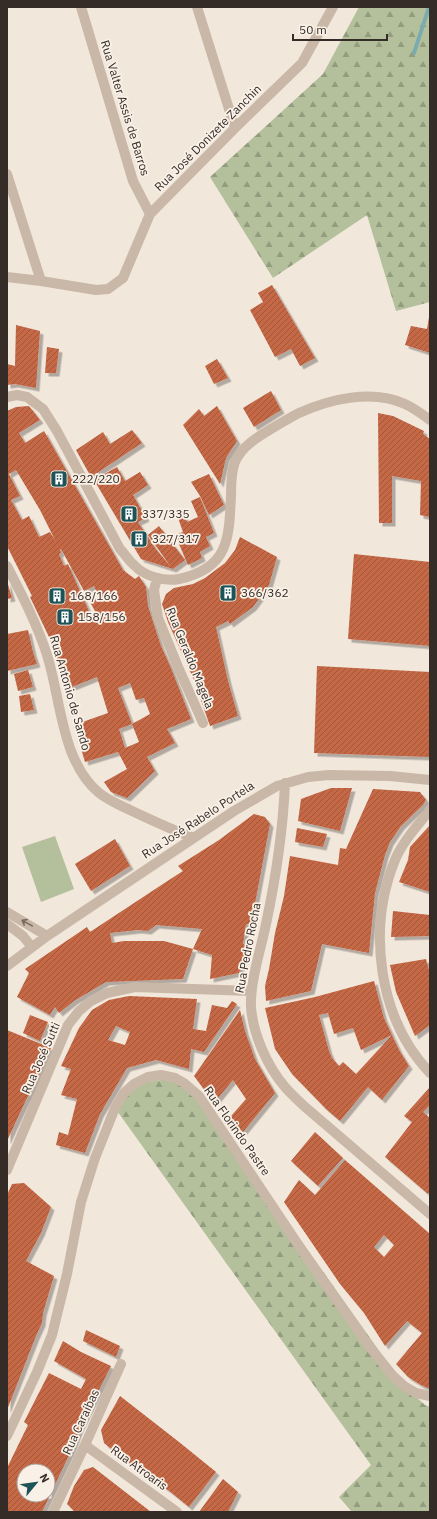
<svg xmlns="http://www.w3.org/2000/svg" width="437" height="1519" viewBox="0 0 437 1519" font-family="'IBM Plex Sans',sans-serif">
<defs>
<pattern id="forest-firs" width="22" height="20" patternUnits="userSpaceOnUse"><rect width="22" height="20" fill="#b3c09b"/><path d="M5 1l3.5 6h-7zM16 11l3.5 6h-7z" fill="#929c7e"/></pattern>
<pattern id="building-hatch" width="6" height="6" patternUnits="userSpaceOnUse"><rect width="6" height="6" fill="#c56745"/><path d="M-1 1l2-2M0 6l6-6M5 7l2-2" fill="none" stroke="#a1553a"/></pattern>
<filter id="shadow"><feDropShadow dx="3.5" dy="3.5" stdDeviation="0" flood-color="#0004"/></filter>
</defs>
<rect width="100%" height="100%" fill="#f2e7db"/>
<path fill="url(#forest-firs)" d="M359 7H430V302L396 311 367 215 273 278 210 177 323 74Z
M175 1078 199 1096 404 1386 425 1405 430 1407V1512H352L339 1497 371 1465 115 1108 134 1084Z"/>
<path fill="#b3c09b" d="M55 836 74 889 41 902 22 847Z"/>
<g fill="none" stroke-linecap="round" stroke-linejoin="round">
<path stroke="#7aabae" stroke-width="4" d="M414 53 429 7"/>
</g>
<path fill="url(#building-hatch)" fill-rule="evenodd" filter="url(#shadow)" d="M272 285 315 358 300 366 291 349 275 357 250 310 263 302 258 293Z
M429 317 430 353 405 345 411 326 427 329Z
M16 325 40 331 36 388 15 384 7 385V364L15 366Z
M47 347 59 349 56 373H45Z
M217 359 228 378 214 384 205 366Z
M271 391 281 410 254 427 243 408Z
M29 406 40 420 19 433 25 443 44 431 123 570 135 579 139 576 146 587 148 606 161 646 171 668 191 719 167 729 175 743 147 757 155 771 127 798 111 792 104 782 127 769 118 752 85 762 74 725 108 713 97 677 67 689 49 637 30 597 32 596 7 546V411L16 407ZM16 470 40 510 56 542 50 532 39 537 29 516 22 520 11 500 20 496 9 474ZM61 549 84 591 94 586 99 597 90 602 96 613 91 616 68 564 64 566 59 554 61 553 60 550ZM130 683 136 700 144 698 150 714 132 724 139 742 125 748 119 729 132 724 118 688Z
M217 406 237 441 226 458 220 484 183 425 199 409 204 416Z
M378 413 393 416 424 431 423 434 430 439V517L420 515 421 481 392 476V523H379Z
M132 430 142 443 91 477 76 450 103 432 110 444Z
M117 467 125 481 140 472 148 485 133 495 146 518 138 522 155 548 171 567 148 535 159 526 185 560 173 569 141 559 94 480Z
M209 474 224 505 209 515 200 496 191 482Z
M200 497 214 533 206 537 210 546 200 552 202 558 188 565 175 535 183 532 176 512 182 510 187 522 198 517 191 501Z
M240 537 277 557 269 585 253 607 230 624 228 621 216 627 228 681 238 716 210 726 194 680 168 622 162 604 166 594 174 588 193 584 205 578 225 563 235 550Z
M354 554 430 562V646L348 639Z
M7 581 12 598 7 599Z
M28 630 33 652 37 664 7 671V634Z
M317 666 430 672V757L314 753Z
M28 670 33 687 18 691 14 674Z
M30 694 34 710 21 712 19 696Z
M331 788H352L340 831 298 821 301 799Z
M373 789 420 792 426 800 423 805 401 826 390 842 385 855 375 893 369 953 322 944 311 991 266 1001 265 986 269 969 275 933 284 896 290 856 338 865 340 848 346 849Z
M254 814 265 817 270 824 251 925 246 924 243 944 248 947 239 973 210 979 212 955 193 949 202 929 156 925 148 931 138 930 110 933 112 943 124 941H164L193 949 183 979 106 982 74 1001 59 1013 55 1007 50 1015 17 997 29 973 25 969 87 927 90 932 169 880 183 871 178 866 219 840Z
M430 825V892L399 882 408 860 410 847Z
M297 828 327 834 323 847 295 842Z
M115 839 130 866 91 891 75 864Z
M393 911 430 915V936L391 937Z
M426 959 430 974V1025L415 1036 396 992 390 965Z
M374 981 384 1018 399 1050 409 1066 382 1100 368 1087 340 1121 326 1109 292 1074 275 1049 265 1008 315 997ZM328 1013 334 1034 353 1028 361 1050 392 1035 356 1074 343 1062 339 1066 332 1058 329 1051 319 1015Z
M129 996 197 999 193 1029 206 1031 212 1005 227 1008 232 1001 237 1004 204 1052 191 1049 189 1069 156 1060 127 1068 100 1114 85 1153 56 1145 59 1132 68 1135 77 1099 61 1095 71 1069 61 1066 79 1028 92 1010 109 1000ZM116 1026 130 1032 125 1045 108 1040Z
M240 1010 245 1031 255 1059 275 1093 243 1132 236 1125 232 1130 225 1123 246 1099 233 1080 214 1103 194 1076Z
M30 1015 48 1022 40 1041 23 1033Z
M7 1030 51 1048 35 1085 26 1100 7 1141Z
M430 1087V1105L423 1112 430 1118V1191L428 1194 385 1157 412 1122 404 1116Z
M315 1132 343 1158 318 1186 291 1161Z
M345 1160 430 1234V1389L421 1385 408 1377 396 1364 422 1333 407 1321 385 1346 364 1313 340 1284 284 1202 299 1180 315 1195ZM384 1235 394 1245 384 1257 374 1247Z
M24 1183 51 1207 41 1233 26 1261 54 1276 43 1313 42 1323 36 1336 7 1410V1195L12 1184Z
M86 1330 120 1346 116 1357 83 1341Z
M63 1341 81 1352 111 1366 80 1428 73 1447 42 1512H7V1468L28 1425 24 1422 49 1373 81 1389 86 1379 54 1361ZM24 1471H48V1495H24Z
M120 1396 179 1442 216 1472 189 1507 168 1490 121 1457 104 1443 101 1430Z
M93 1467 133 1498 151 1512H75L67 1504 74 1486 84 1470Z
M223 1479 238 1492 228 1512H199Z"/>
<g fill="none" stroke-linecap="round" stroke-linejoin="round">
<path stroke="#c9b7a7" stroke-width="10" d="M81 7 133 181 150 214
M197 7 235 128
M7 174 41 281
M7 277 41 281 96 290 108 289 123 278 150 214 235 128 302 63 333 7
M7 397 17 395 27 397 43 409 57 431 120 549C125 554 129 561 134 565 144 576 164 582 179 579 229 568 229 539 231 495 231 484 231 472 235 462 242 445 261 435 276 426 283 422 291 417 299 413 330 399 372 389 405 404 414 408 422 414 430 420
M7 566C22 595 37 624 47 655 61 699 61 760 98 792 107 800 120 805 130 810 151 820 173 830 194 838
M157 578 154 590 158 618 178 667 203 723
M285 783C283 830 276 877 266 924 261 949 250 981 251 1007 253 1034 267 1066 285 1087 291 1094 298 1100 304 1106L430 1214
M430 810C418 825 403 841 395 860 367 929 378 1018 430 1073
M7 912 47 936
M7 924 23 936 31 946
M7 966 47 936 234 811 277 786 308 777 329 775 390 776 430 780
M7 1170 68 1025 79 1011 91 1001 107 993 135 987 251 991
M7 1436 37 1372 52 1335 67 1274 81 1202 95 1158 115 1108 124 1093 134 1084 148 1077 161 1075 175 1078 184 1083 199 1096 303 1252 369 1346 393 1376 404 1386 416 1393 430 1396
M85 1445 177 1512
M53 1512 85 1445 121 1364"/>
</g>
<defs><path id="oneway-shaft" d="M-6 0H5M1.5-3L5.5 0L1.5 3" fill="none" stroke-width="1.6" stroke-linecap="round" stroke-linejoin="round"/></defs>
<use stroke="#786b61" href="#oneway-shaft" transform="translate(27 923) rotate(-151)"/>
<defs>
<g id="building-square" transform="scale(0.9)"><rect x="-9" y="-9" width="18" height="18" rx="4" fill="#1d5257" stroke="#f9f1e7"/><path d="M-4-6H4V6H1V3H-1V6H-4ZM-2.5-4.3h1.7v1.8h-1.7ZM.8-4.3h1.7v1.8H.8ZM-2.5-1h1.7V.8h-1.7ZM.8-1h1.7V.8H.8Z" fill="#fff"/></g>
</defs>
<g fill-rule="evenodd">
<use href="#building-square" x="59" y="479"/>
<use href="#building-square" x="129" y="514"/>
<use href="#building-square" x="139" y="539"/>
<use href="#building-square" x="228" y="593"/>
<use href="#building-square" x="57" y="596"/>
<use href="#building-square" x="65" y="617"/>
</g>
<g text-anchor="middle" stroke-width="3.5" stroke-linejoin="round" paint-order="stroke">
<g font-size="12" fill="#362c27" stroke="#f9f1e7">
<text transform="translate(125 108) rotate(73)" y="4">Rua Valter Assis de Barros</text>
<text transform="translate(208 138) rotate(-45)" y="4">Rua José Donizete Zanchin</text>
<text transform="translate(190 658) rotate(68)" y="4">Rua Geraldo Magela</text>
<text transform="translate(70 693) rotate(74)" y="4">Rua Antonio de Sando</text>
<text transform="translate(198 820) rotate(-33)" y="4">Rua José Rabelo Portela</text>
<text transform="translate(248 948) rotate(-79)" y="4">Rua Pedro Rocha</text>
<text transform="translate(41 1058) rotate(-66)" y="4">Rua José Sutti</text>
<text transform="translate(237 1131) rotate(55)" y="4">Rua Florindo Pastre</text>
<text transform="translate(81 1422) rotate(-65)" y="4">Rua Caraíbas</text>
<text transform="translate(139 1468) rotate(36)" y="4">Rua Atroaris</text>
</g>
<g font-size="12" fill="#362c27" stroke="#f9f1e7" text-anchor="start">
<text x="72" y="483">222/220</text>
<text x="142" y="518">337/335</text>
<text x="152" y="543">327/317</text>
<text x="241" y="597">366/362</text>
<text x="70" y="600">168/166</text>
<text x="78" y="621">158/156</text>
</g>
</g>
<rect width="437" height="1519" fill="none" stroke="#362c27" stroke-width="16"/>
<g transform="translate(36 1483) rotate(61)"><circle r="19" fill="#f9f1e7" stroke="#aba29a"/>
<path d="M0-3L7 15L0 10L-7 15Z" fill="#1d5257"/>
<text y="-6" font-size="11" font-weight="bold" text-anchor="middle" fill="#362c27">N</text>
</g>
<path d="M293 34v6h94v-6" fill="none" stroke="#362c27" stroke-width="2"/>
<text x="299" y="34" font-size="12" fill="#362c27" stroke="#f9f1e7" stroke-width="3" paint-order="stroke">50 m</text>
</svg>
